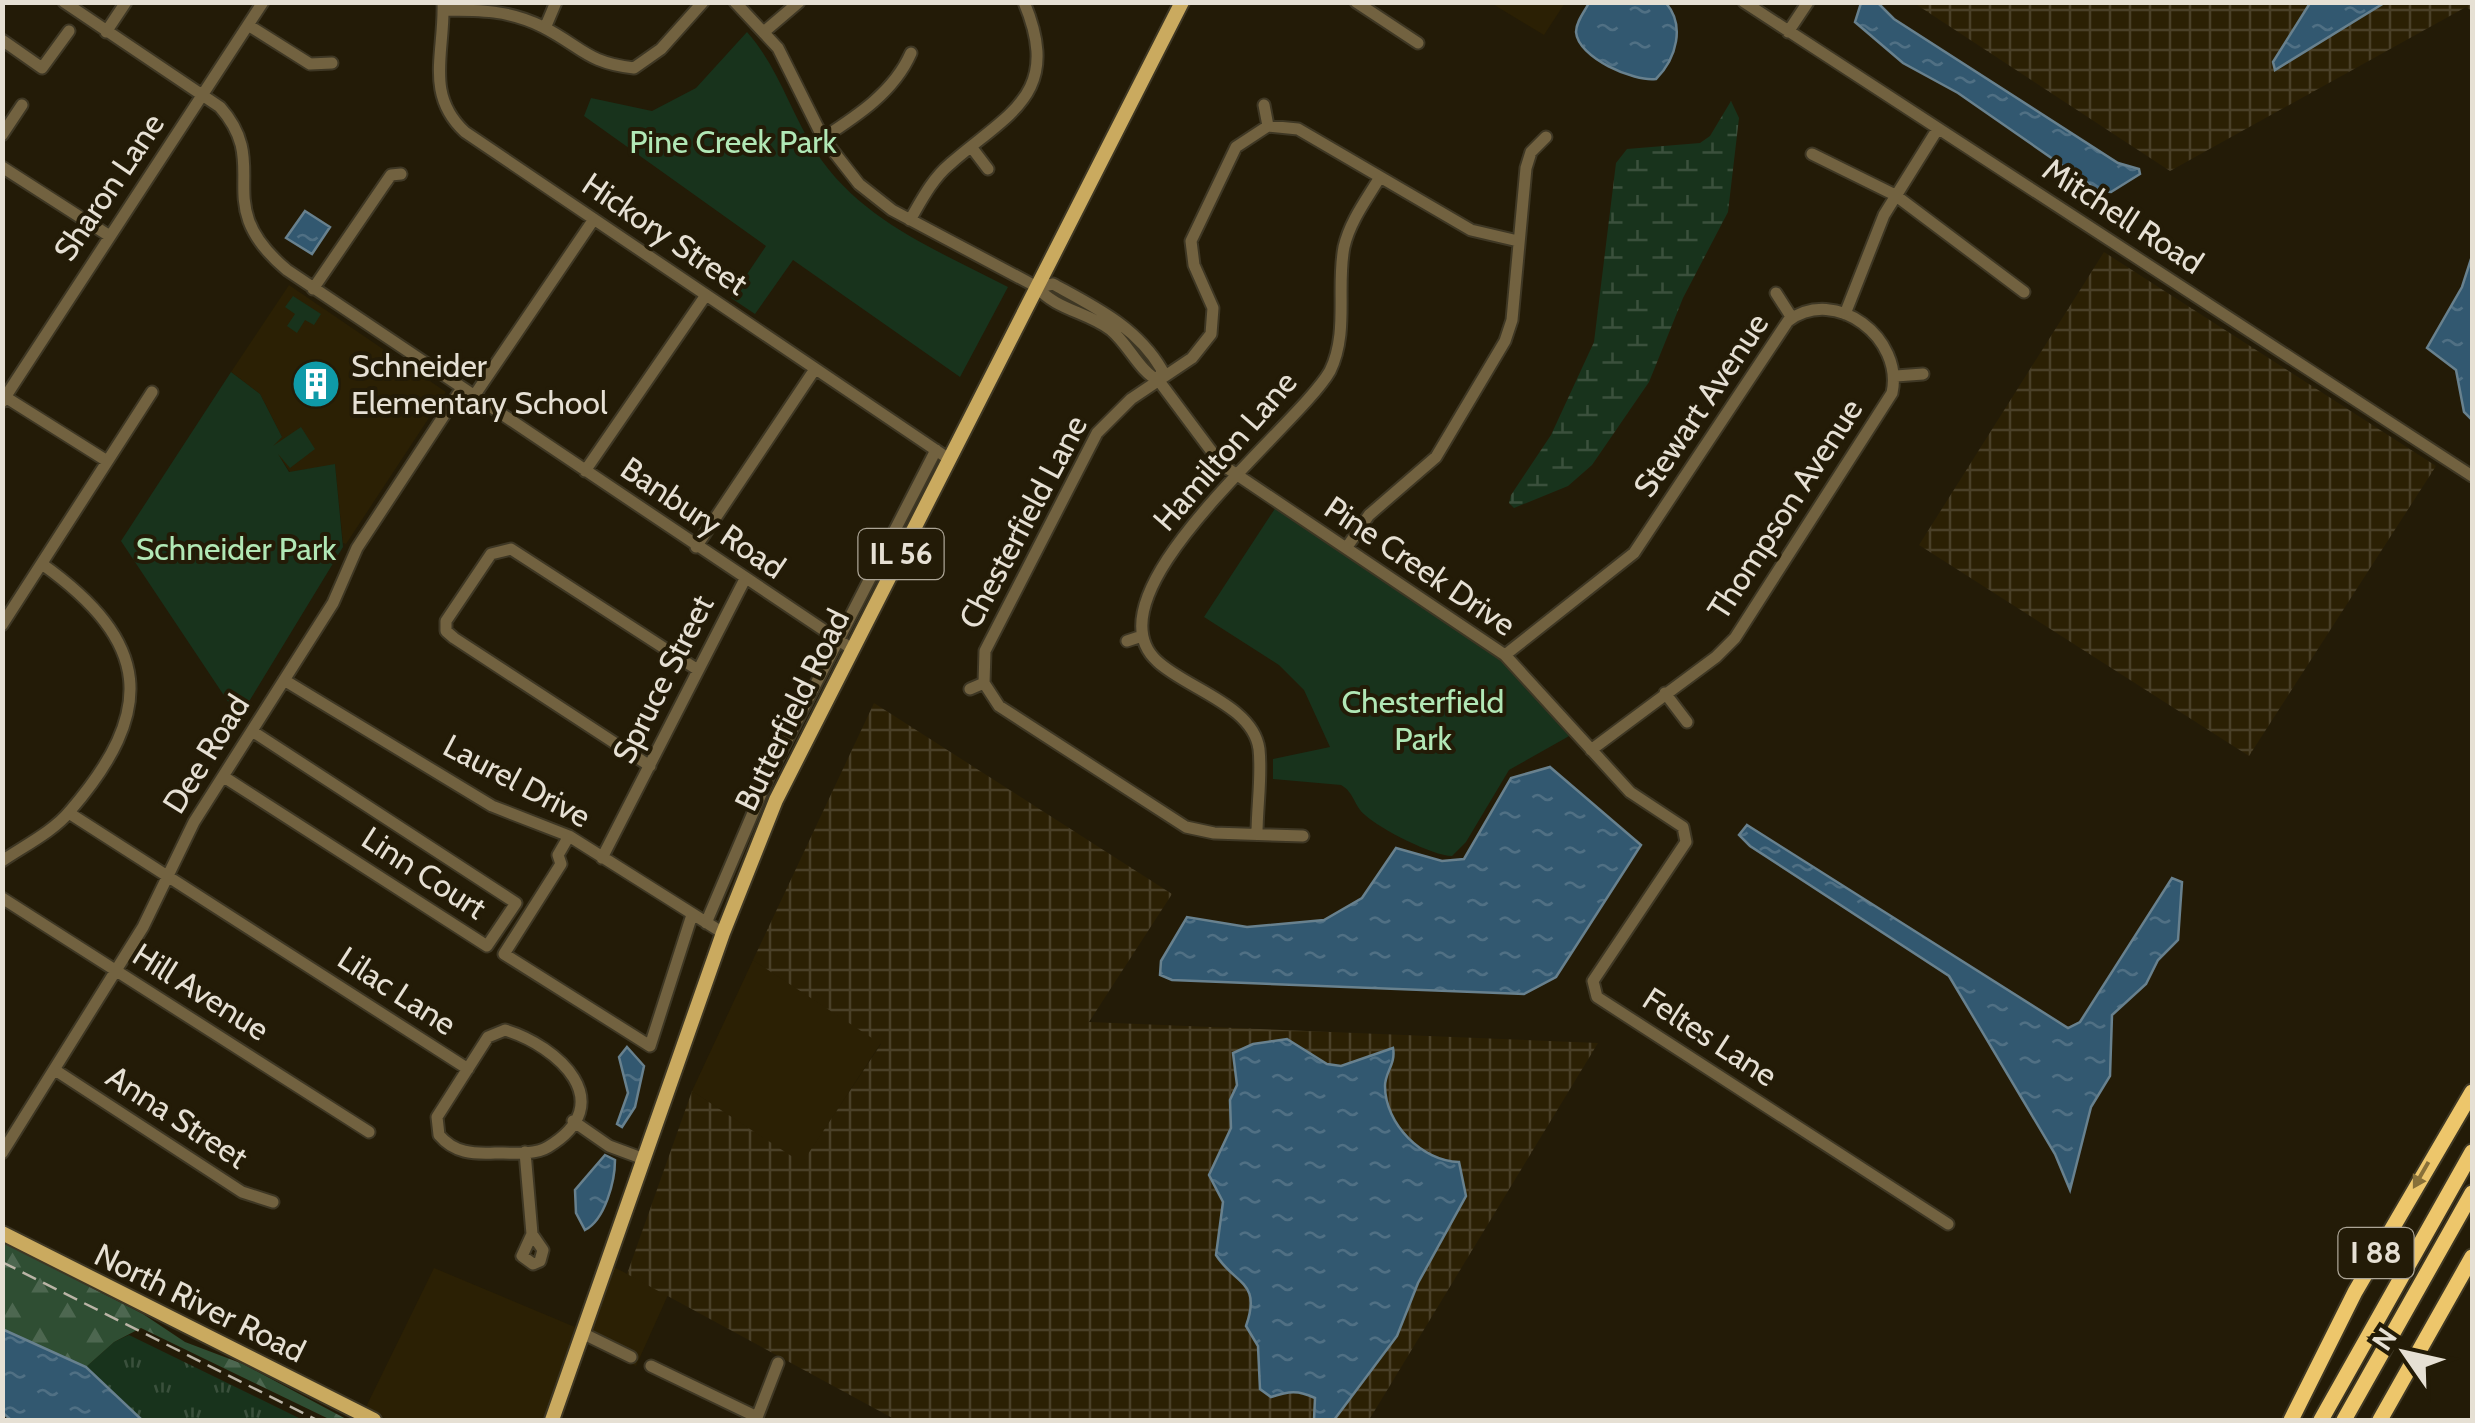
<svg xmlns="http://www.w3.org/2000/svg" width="2475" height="1423" viewBox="0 0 2475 1423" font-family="Cabin,sans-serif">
<defs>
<pattern id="industrial-grid" width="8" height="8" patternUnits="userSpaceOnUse" patternTransform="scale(2.5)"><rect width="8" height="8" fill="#2b2004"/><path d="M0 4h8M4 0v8" fill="none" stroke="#4a4028"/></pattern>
<pattern id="grass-tufts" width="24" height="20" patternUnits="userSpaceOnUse" patternTransform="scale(2.5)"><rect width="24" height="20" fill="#18331c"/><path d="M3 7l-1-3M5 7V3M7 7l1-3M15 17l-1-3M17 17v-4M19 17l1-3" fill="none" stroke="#3a503c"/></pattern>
<pattern id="forest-firs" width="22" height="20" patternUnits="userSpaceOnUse" patternTransform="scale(2.5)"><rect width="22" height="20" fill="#2f4e33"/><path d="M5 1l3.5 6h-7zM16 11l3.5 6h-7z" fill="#4d6750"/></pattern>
<pattern id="wetland-marsh" width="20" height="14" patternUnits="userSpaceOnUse" patternTransform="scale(2.5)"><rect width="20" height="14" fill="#18331c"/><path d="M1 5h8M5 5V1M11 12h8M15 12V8" fill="none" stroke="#3a503c"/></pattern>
<pattern id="water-ripples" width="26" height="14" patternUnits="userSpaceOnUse" patternTransform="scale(2.5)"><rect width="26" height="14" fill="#325870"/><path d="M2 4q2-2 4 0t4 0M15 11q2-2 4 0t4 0" fill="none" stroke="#507084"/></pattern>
</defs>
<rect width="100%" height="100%" fill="#231b07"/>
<path fill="#2b2004" d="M1491 3 1565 2V3L1544 35Z
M289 285 446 392 346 544 343 543 335 465 290 472 272 446 282 437 260 394 231 372Z
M753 960 881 1043 802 1164 692 1091Z
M610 1265 668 1295 636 1366 585 1342Z
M434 1268 575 1327 544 1420H389L365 1409Z"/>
<path fill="url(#industrial-grid)" d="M2472 2V11L2466 7 2170 171 1914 3Z
M2104 252 2436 466 2249 756 1919 545Z
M874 703 1172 894 1089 1022 1598 1043 1369 1420H896L627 1274 692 1091 802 1163 881 1044 753 960Z"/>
<path fill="url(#grass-tufts)" d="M129 1335 303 1420H142L86 1367 114 1342Z"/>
<path fill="url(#forest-firs)" d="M2 1242 143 1314 185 1342 243 1364 348 1420H331L141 1328 114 1342 86 1367 3 1329Z"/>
<path fill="url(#wetland-marsh)" d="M1731 101 1739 118 1728 212 1683 298 1649 382 1592 465 1568 486 1514 508 1509 503 1511 495 1551 435 1594 342 1616 163 1627 149 1700 143 1710 136Z"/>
<path fill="#18331c" d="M747 32C779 68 790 112 816 152 861 221 937 250 1008 287L960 377 793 260 755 314 731 298 766 246 584 116 591 98 652 111 696 88Z
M293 296 321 314 314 325 305 320 297 333 287 326 295 314 285 307Z
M231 372 260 394 282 437 273 446 301 427 315 449 290 468 278 454 289 472 335 464 343 547 239 718 121 541Z
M1276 507 1504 661 1571 735 1509 770 1466 842 1452 856C1433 856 1380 829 1365 815 1354 806 1354 792 1341 785L1273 779V759L1330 747 1304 690 1279 665 1204 617Z"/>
<path fill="url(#water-ripples)" stroke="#68818e" stroke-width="2.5" d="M1666 3C1685 25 1677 58 1656 79 1634 82 1578 58 1576 32 1576 22 1584 12 1589 3Z
M1861 3H1878L1894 19 2118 163 2139 169 2140 174 2111 192 2099 191 1958 93 1903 63 1855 22Z
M2310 3H2384L2275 70 2273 62Z
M305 211 330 227 312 254 286 238Z
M2472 256V420L2464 412 2456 370 2427 348 2462 287Z
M1550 767 1641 845 1556 977 1524 994 1172 980 1160 975 1161 961 1187 917 1247 927 1324 920 1362 898 1396 848 1442 861 1464 859 1511 778Z
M1747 825 2068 1028 2080 1022 2172 878 2182 882 2178 940 2158 960 2146 984 2112 1015 2110 1076 2091 1107 2070 1190 2055 1154 1949 976 1750 846 1739 835Z
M1287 1039 1327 1064 1341 1066 1393 1048C1396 1064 1385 1072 1385 1086 1385 1124 1422 1161 1459 1162L1466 1196 1418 1283 1397 1336 1334 1420H1314L1315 1398C1298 1390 1289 1391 1271 1397L1260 1389 1258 1346 1246 1326C1262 1281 1235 1285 1216 1255L1223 1202 1209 1175 1231 1128 1230 1100 1237 1085 1233 1053 1253 1044Z
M627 1047 644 1066 635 1107 622 1127 617 1124 628 1093 619 1057Z
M605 1155 615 1160C615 1181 605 1220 585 1230L576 1213 575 1190Z
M2 1329 86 1367 142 1420H11L3 1413Z"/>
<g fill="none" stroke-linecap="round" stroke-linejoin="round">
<g stroke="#3e3724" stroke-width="15">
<path id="minor" d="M64 2 220 107C274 168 207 203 287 270L852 649
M443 2C445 52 424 94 465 132L949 459
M735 2 778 48 823 138 859 184 892 210 1037 287C1056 310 1088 312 1111 330 1129 345 1139 371 1159 381L1221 464 1505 655 1630 792 1683 827 1686 842 1593 981 1597 997 1948 1224
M1356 2 1418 43
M1744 2 2472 476
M443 10C479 10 510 10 543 27 582 47 587 63 634 68L661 49 703 2
M248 25 310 64 332 63
M545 28 556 2
M765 31 799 2
M106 32 126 2
M1788 32 1808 2
M2 40 42 68 69 31
M1264 105 1268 126
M2 135 22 105
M823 138C857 116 894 92 911 53
M972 148 988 169
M1812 154 1895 195 2024 292
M2 167 108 235
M910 220C921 201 932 179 950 164 1008 113 1063 95 1024 2
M1037 287 1053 284C1095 307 1137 327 1162 370L1159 381
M313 289 384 185 391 175 401 174
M1776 293 1792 318
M1845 314 1884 215 1937 130
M1896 376 1923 374
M2 395 107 461
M474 396 594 219
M2 402 263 2
M585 471 706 295
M696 547 815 369
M1347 547 1369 515 1436 457 1505 341 1512 320 1526 168 1531 152 1546 137
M2 625 152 392
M1127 641 1142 636
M1505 655 1634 553 1788 321C1836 285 1904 339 1892 393L1735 638 1716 657 1591 750
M284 680 492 806 569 836 723 933
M970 689 984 683
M1665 693 1687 722
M650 766 454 638 446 631V621L491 554 511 549 698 670
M224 777 487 946 516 903 252 731
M69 813 468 1069
M1257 834C1257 806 1262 776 1259 749 1253 705 1185 688 1157 661 1083 593 1299 426 1330 371 1349 332 1336 288 1344 247 1350 221 1367 199 1380 177
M569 836 558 855 561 864 504 954 650 1046 692 915
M1303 836 1214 833 1186 827 999 706 984 683 985 651 1097 433 1131 399 1192 358 1211 334 1213 308 1194 265 1191 241 1236 147 1268 126 1298 129 1471 230 1518 241
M602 858 745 579
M2 861C24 846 54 831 70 811 157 710 151 642 42 564
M2 898 369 1132
M706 923 770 773 936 450
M505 1030C558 1046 621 1103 548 1147 535 1155 511 1153 495 1153 473 1154 454 1153 439 1135L437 1117 488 1037Z
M55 1070 242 1192 273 1202
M573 1121 609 1146 644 1159
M525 1152 532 1234 522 1256 533 1264 540 1261 543 1250 532 1234
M2 1153 143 927 194 822 333 603 357 548 462 388
M582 1333 631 1357
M651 1366 757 1417
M756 1420 778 1363"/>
</g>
<g stroke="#3e3724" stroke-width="18">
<path id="major" d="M2 1233 374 1420
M552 1420 723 933 776 800 1182 2"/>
</g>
<g stroke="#3e3724" stroke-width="19">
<path id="highway" d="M2291 1420 2355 1292 2472 1092
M2321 1420 2472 1152
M2344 1420 2472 1193
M2380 1420 2472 1257"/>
</g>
<use href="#minor" stroke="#726240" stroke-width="11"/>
<use href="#major" stroke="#caaa5f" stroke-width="14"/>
<use href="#highway" stroke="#edc66b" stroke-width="15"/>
<path stroke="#bab4a6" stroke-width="2.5" stroke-dasharray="15 8" stroke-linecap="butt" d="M2 1262 317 1420"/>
</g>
<defs><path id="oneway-solid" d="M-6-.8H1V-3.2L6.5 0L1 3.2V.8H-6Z" transform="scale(2.5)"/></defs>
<use fill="#887039" href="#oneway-solid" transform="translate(2421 1175) rotate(120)"/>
<defs>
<g id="building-disc" transform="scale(2.5)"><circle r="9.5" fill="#0f9aa8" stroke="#231b07"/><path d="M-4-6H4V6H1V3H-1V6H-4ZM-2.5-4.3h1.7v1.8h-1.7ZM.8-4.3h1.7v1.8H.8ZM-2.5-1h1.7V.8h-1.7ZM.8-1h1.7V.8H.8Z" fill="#fff"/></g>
</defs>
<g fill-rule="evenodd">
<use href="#building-disc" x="316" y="384"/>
</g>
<g text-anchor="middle" stroke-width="8" stroke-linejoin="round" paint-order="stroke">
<g fill="#231b07" stroke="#aca596" stroke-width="2.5">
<rect x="858.5" y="529" width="85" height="50" rx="8"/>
<rect x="2338.5" y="1228" width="75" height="50" rx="8"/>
</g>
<g font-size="30" font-weight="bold" fill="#e6e0d4">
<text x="901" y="564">IL 56</text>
<text x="2376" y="1263">I 88</text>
</g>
<g font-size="32" fill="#b1e8b6" stroke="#231b07">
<text x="733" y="153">Pine Creek Park</text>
<text x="236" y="560">Schneider Park</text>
<text x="1423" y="713">Chesterfield<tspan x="1423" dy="37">Park</tspan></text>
</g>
<g font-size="32" fill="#e6e0d4" stroke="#231b07">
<text transform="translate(109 187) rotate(-56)" y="11">Sharon Lane</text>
<text transform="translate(2123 216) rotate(33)" y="11">Mitchell Road</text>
<text transform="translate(665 234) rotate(34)" y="11">Hickory Street</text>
<text transform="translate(1701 405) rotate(-56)" y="11">Stewart Avenue</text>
<text transform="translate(1225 451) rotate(-49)" y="11">Hamilton Lane</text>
<text transform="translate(1785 509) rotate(-57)" y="11">Thompson Avenue</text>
<text transform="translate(703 518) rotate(34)" y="11">Banbury Road</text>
<text transform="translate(1023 522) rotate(-62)" y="11">Chesterfield Lane</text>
<text transform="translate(1420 566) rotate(34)" y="11">Pine Creek Drive</text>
<text transform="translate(663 679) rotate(-63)" y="11">Spruce Street</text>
<text transform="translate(792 710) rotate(-64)" y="11">Butterfield Road</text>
<text transform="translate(206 754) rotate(-58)" y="11">Dee Road</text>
<text transform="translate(517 781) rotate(28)" y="11">Laurel Drive</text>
<text transform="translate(424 873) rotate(33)" y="11">Linn Court</text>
<text transform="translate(397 991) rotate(33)" y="11">Lilac Lane</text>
<text transform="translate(201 992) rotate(32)" y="11">Hill Avenue</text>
<text transform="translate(1710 1037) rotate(33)" y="11">Feltes Lane</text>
<text transform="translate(177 1117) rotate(33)" y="11">Anna Street</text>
<text transform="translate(200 1303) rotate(26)" y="11">North River Road</text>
</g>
<g font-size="32" fill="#e6e0d4" stroke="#231b07" text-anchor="start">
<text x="351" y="377">Schneider<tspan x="351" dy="37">Elementary School</tspan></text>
</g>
</g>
<rect width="2475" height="1423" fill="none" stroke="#e6e0d4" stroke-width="10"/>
<g transform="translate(2405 1353) rotate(304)" stroke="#231b07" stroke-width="8" paint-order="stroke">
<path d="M0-8L18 38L0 25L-18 38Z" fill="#e6e0d4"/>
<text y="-15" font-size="28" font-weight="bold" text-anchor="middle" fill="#e6e0d4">N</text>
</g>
</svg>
